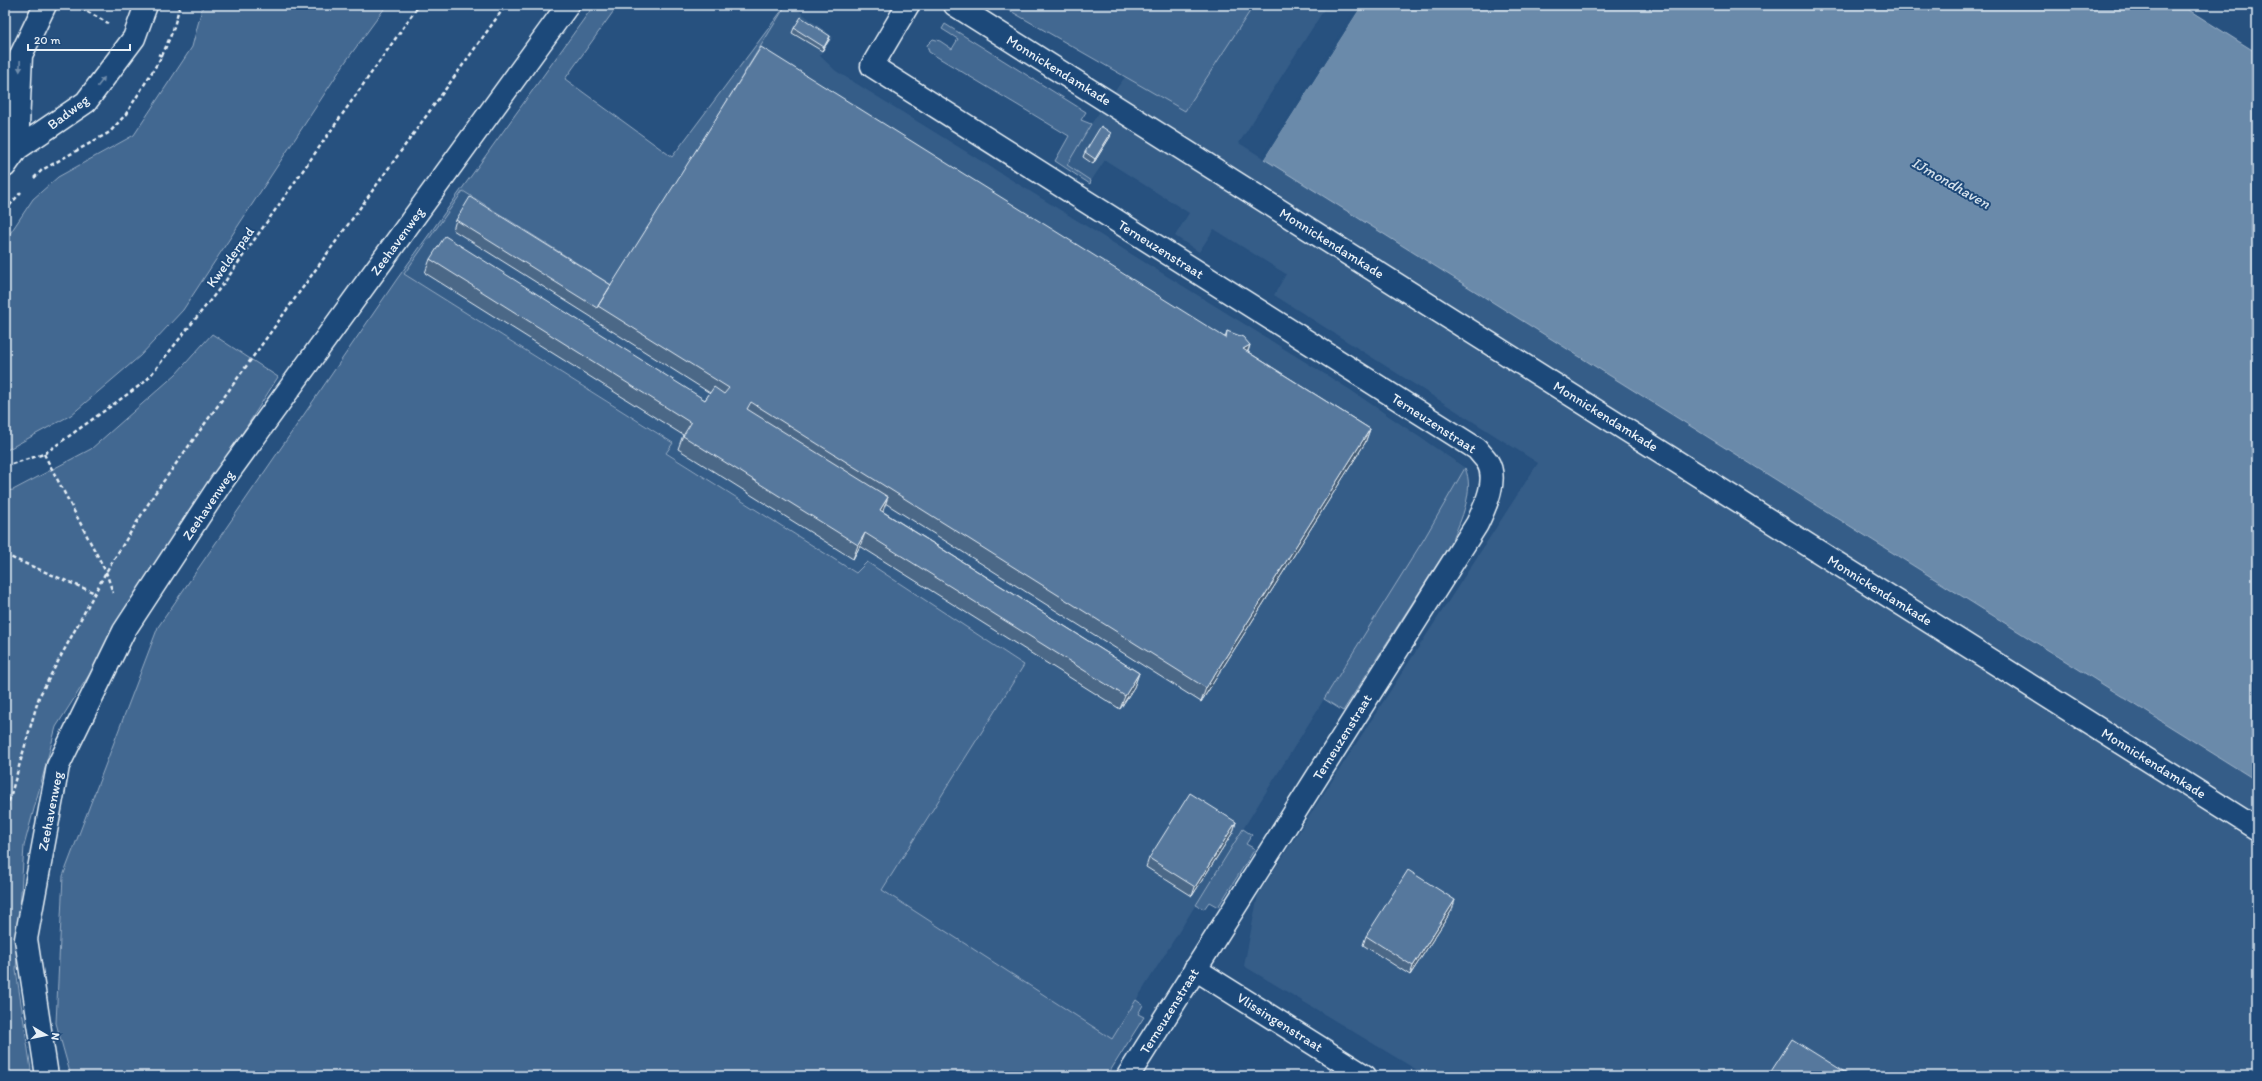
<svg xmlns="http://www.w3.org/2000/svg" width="2262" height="1081" viewBox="0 0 2262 1081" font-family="Itim,sans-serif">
<rect width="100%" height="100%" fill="#27517f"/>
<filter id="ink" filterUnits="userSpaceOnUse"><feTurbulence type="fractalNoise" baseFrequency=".025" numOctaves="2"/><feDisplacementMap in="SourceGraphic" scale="8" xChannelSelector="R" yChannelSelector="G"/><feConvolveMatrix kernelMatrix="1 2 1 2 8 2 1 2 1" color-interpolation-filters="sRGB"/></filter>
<g filter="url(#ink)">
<path fill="#355d88" d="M786 5H791L833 37 820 56 836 71 1349 389 1465 468 1424 539 1112 1039 882 890 1024 665 866 562 856 573 666 452 673 442 404 274 463 191 614 286Z
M1170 5H1327L1239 143 2257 781V1076H1427L1244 966 1258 895 1538 463 1274 295 1286 274 1214 229 1199 252 1175 236 1189 213 1105 160 1091 181 1067 165 1091 124 1125 77Z"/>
<path fill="#436891" stroke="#96acc4" d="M203 5H387L346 61 183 310 140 356 71 415 5 451V241L33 199 58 177 134 135 192 47Z
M594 5H618L565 79 672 157 786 5 613 286 463 191 404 274 673 443 666 453 856 573 867 562 1024 665 882 890 1112 1039 1136 1000 1143 1005 1138 1014 1144 1017 1107 1076H71L56 1023 63 876 158 627 397 279Z
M1000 5H1254L1185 111Z
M945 24 1086 112 1081 120 1091 124 1067 165 1091 181 1090 184 1055 161 1069 136 929 52 927 45 933 39 940 41 952 49 958 39 942 29Z
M212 334 278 377 56 727 24 846 16 970 32 1076H5V491L13 490 91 449 176 374Z
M1465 468C1475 490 1461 520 1452 541L1343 711 1324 699 1424 539Z
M1243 829 1252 835 1246 844 1255 849 1218 907 1209 902 1204 909 1196 905Z"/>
<path fill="#6b8aaa" stroke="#9db3c9" d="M1362 5H2181L2257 53V781L1264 159Z"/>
<path fill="#27517f" d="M1359 5H1362L1264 159 1262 158Z"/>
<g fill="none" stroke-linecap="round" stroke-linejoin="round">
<g stroke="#e8f1f8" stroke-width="25">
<path id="minor" d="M908 5 872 66 1477 449C1480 453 1484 457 1487 461 1499 479 1485 507 1477 524L1128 1076
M955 5 2257 829
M17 149 21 55 45 5
M5 166 17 149 86 102 134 38 146 5
M1195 969 1365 1076
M47 1076 26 939 58 766 124 631 221 483 568 5"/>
</g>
<path stroke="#e8f1f8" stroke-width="2.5" stroke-dasharray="4 3" stroke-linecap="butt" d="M75 5 108 23
M162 56 173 30 180 5
M34 178 42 170 110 132 126 114 162 56 158 54
M5 211 21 192
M44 454 106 572 113 593
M5 466 44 454 146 381 224 283 419 5
M5 555 95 593
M5 815 39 697 106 572 155 493 506 5"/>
<use href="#minor" stroke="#1f4a7a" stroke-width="22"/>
</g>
<path fill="#4b6787" stroke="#e8f1f8" d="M794 28 830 36 829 40 822 51 792 33Z
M1111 133 1110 137 1093 164 1083 157 1085 152Z
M456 220 611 285 1225 337 1227 331 1250 345 1248 352 1370 429 1365 443 1201 702 885 503 882 511 1139 673 1134 687 1120 709 860 546 853 559 678 449 683 435 425 273 430 259 705 400 710 393 593 319V318L453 230Z
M1236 822 1233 832 1192 896 1146 867 1149 858Z
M1452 910 1410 975 1363 945 1366 936Z"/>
<path fill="#3d546e" stroke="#e8f1f8" d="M830 36 829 40 822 51 824 47Z
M1111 133 1110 137 1093 164 1095 159Z
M1250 345 1245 358 1243 349Z
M1370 429 1365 443 1201 702 1206 688Z
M888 497 883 511 875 524 880 510Z
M865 533 860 546 853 559 858 545Z
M1139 673 1134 687 1120 709 1125 696Z
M1236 822 1233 832 1192 896 1195 887Z
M1455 900 1452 910 1410 975 1413 966Z"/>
<path fill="#57789d" stroke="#e8f1f8" d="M801 17 830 36 824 47 794 28Z
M761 47 1226 338 1227 331 1243 337 1250 345 1243 349 1370 429 1206 688 751 402 747 409 888 497 880 510 1139 673 1125 696 865 533 858 545 683 436 691 423 430 259 445 236 705 400 714 387 724 394 729 388 598 306Z
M1101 126 1111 133 1095 159 1085 152Z
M470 197 611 285 598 306 597 308 456 220Z
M1190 793 1236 822 1195 887 1149 858Z
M1408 870 1455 900 1413 966 1366 936Z
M1792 1039 1851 1076H1768Z"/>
<defs><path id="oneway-solid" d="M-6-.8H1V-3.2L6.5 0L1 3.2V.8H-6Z"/></defs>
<g fill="#6f8dac">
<use href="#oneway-solid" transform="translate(20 66) rotate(92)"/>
<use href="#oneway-solid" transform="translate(101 82) rotate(-53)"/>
</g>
</g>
<g text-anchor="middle" stroke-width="4" stroke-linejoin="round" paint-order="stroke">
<g font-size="14" fill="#e8f1f8" stroke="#1f4a7a">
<text transform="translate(1059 70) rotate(32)" y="5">Monnickendamkade</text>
<text transform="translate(68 112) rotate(-37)" y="5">Badweg</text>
<text transform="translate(397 241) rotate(-54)" y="5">Zeehavenweg</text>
<text transform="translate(1332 243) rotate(32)" y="5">Monnickendamkade</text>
<text transform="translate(1161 249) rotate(32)" y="5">Terneuzenstraat</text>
<text transform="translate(230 257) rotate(-54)" y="5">Kwelderpad</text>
<text transform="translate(1606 416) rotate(32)" y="5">Monnickendamkade</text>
<text transform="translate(1434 423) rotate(33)" y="5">Terneuzenstraat</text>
<text transform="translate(208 505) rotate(-56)" y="5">Zeehavenweg</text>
<text transform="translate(1880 590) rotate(32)" y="5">Monnickendamkade</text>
<text transform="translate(1342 737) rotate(-58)" y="5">Terneuzenstraat</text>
<text transform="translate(2154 763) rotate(32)" y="5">Monnickendamkade</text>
<text transform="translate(50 811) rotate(-79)" y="5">Zeehavenweg</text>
<text transform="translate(1169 1011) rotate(-58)" y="5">Terneuzenstraat</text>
<text transform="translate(1280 1022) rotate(32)" y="5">Vlissingenstraat</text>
</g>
<g font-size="15" font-style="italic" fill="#d5e2ec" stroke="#1f4a7a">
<text transform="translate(1951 183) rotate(30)" y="5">IJmondhaven</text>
</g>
</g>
<rect width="2262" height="1081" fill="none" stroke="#1f4a7a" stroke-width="20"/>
<rect x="10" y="10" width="2242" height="1061" fill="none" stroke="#e8f1f8" stroke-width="1.5" filter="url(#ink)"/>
<g transform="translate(46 1035) rotate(99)" stroke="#1f4a7a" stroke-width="3" paint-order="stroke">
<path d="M0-3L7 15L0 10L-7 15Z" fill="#e8f1f8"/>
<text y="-6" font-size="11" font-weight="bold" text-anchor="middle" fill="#e8f1f8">N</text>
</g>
<path d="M28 44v6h102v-6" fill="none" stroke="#e8f1f8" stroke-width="2"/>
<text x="34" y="44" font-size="12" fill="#e8f1f8" stroke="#1f4a7a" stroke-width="3" paint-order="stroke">20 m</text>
</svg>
